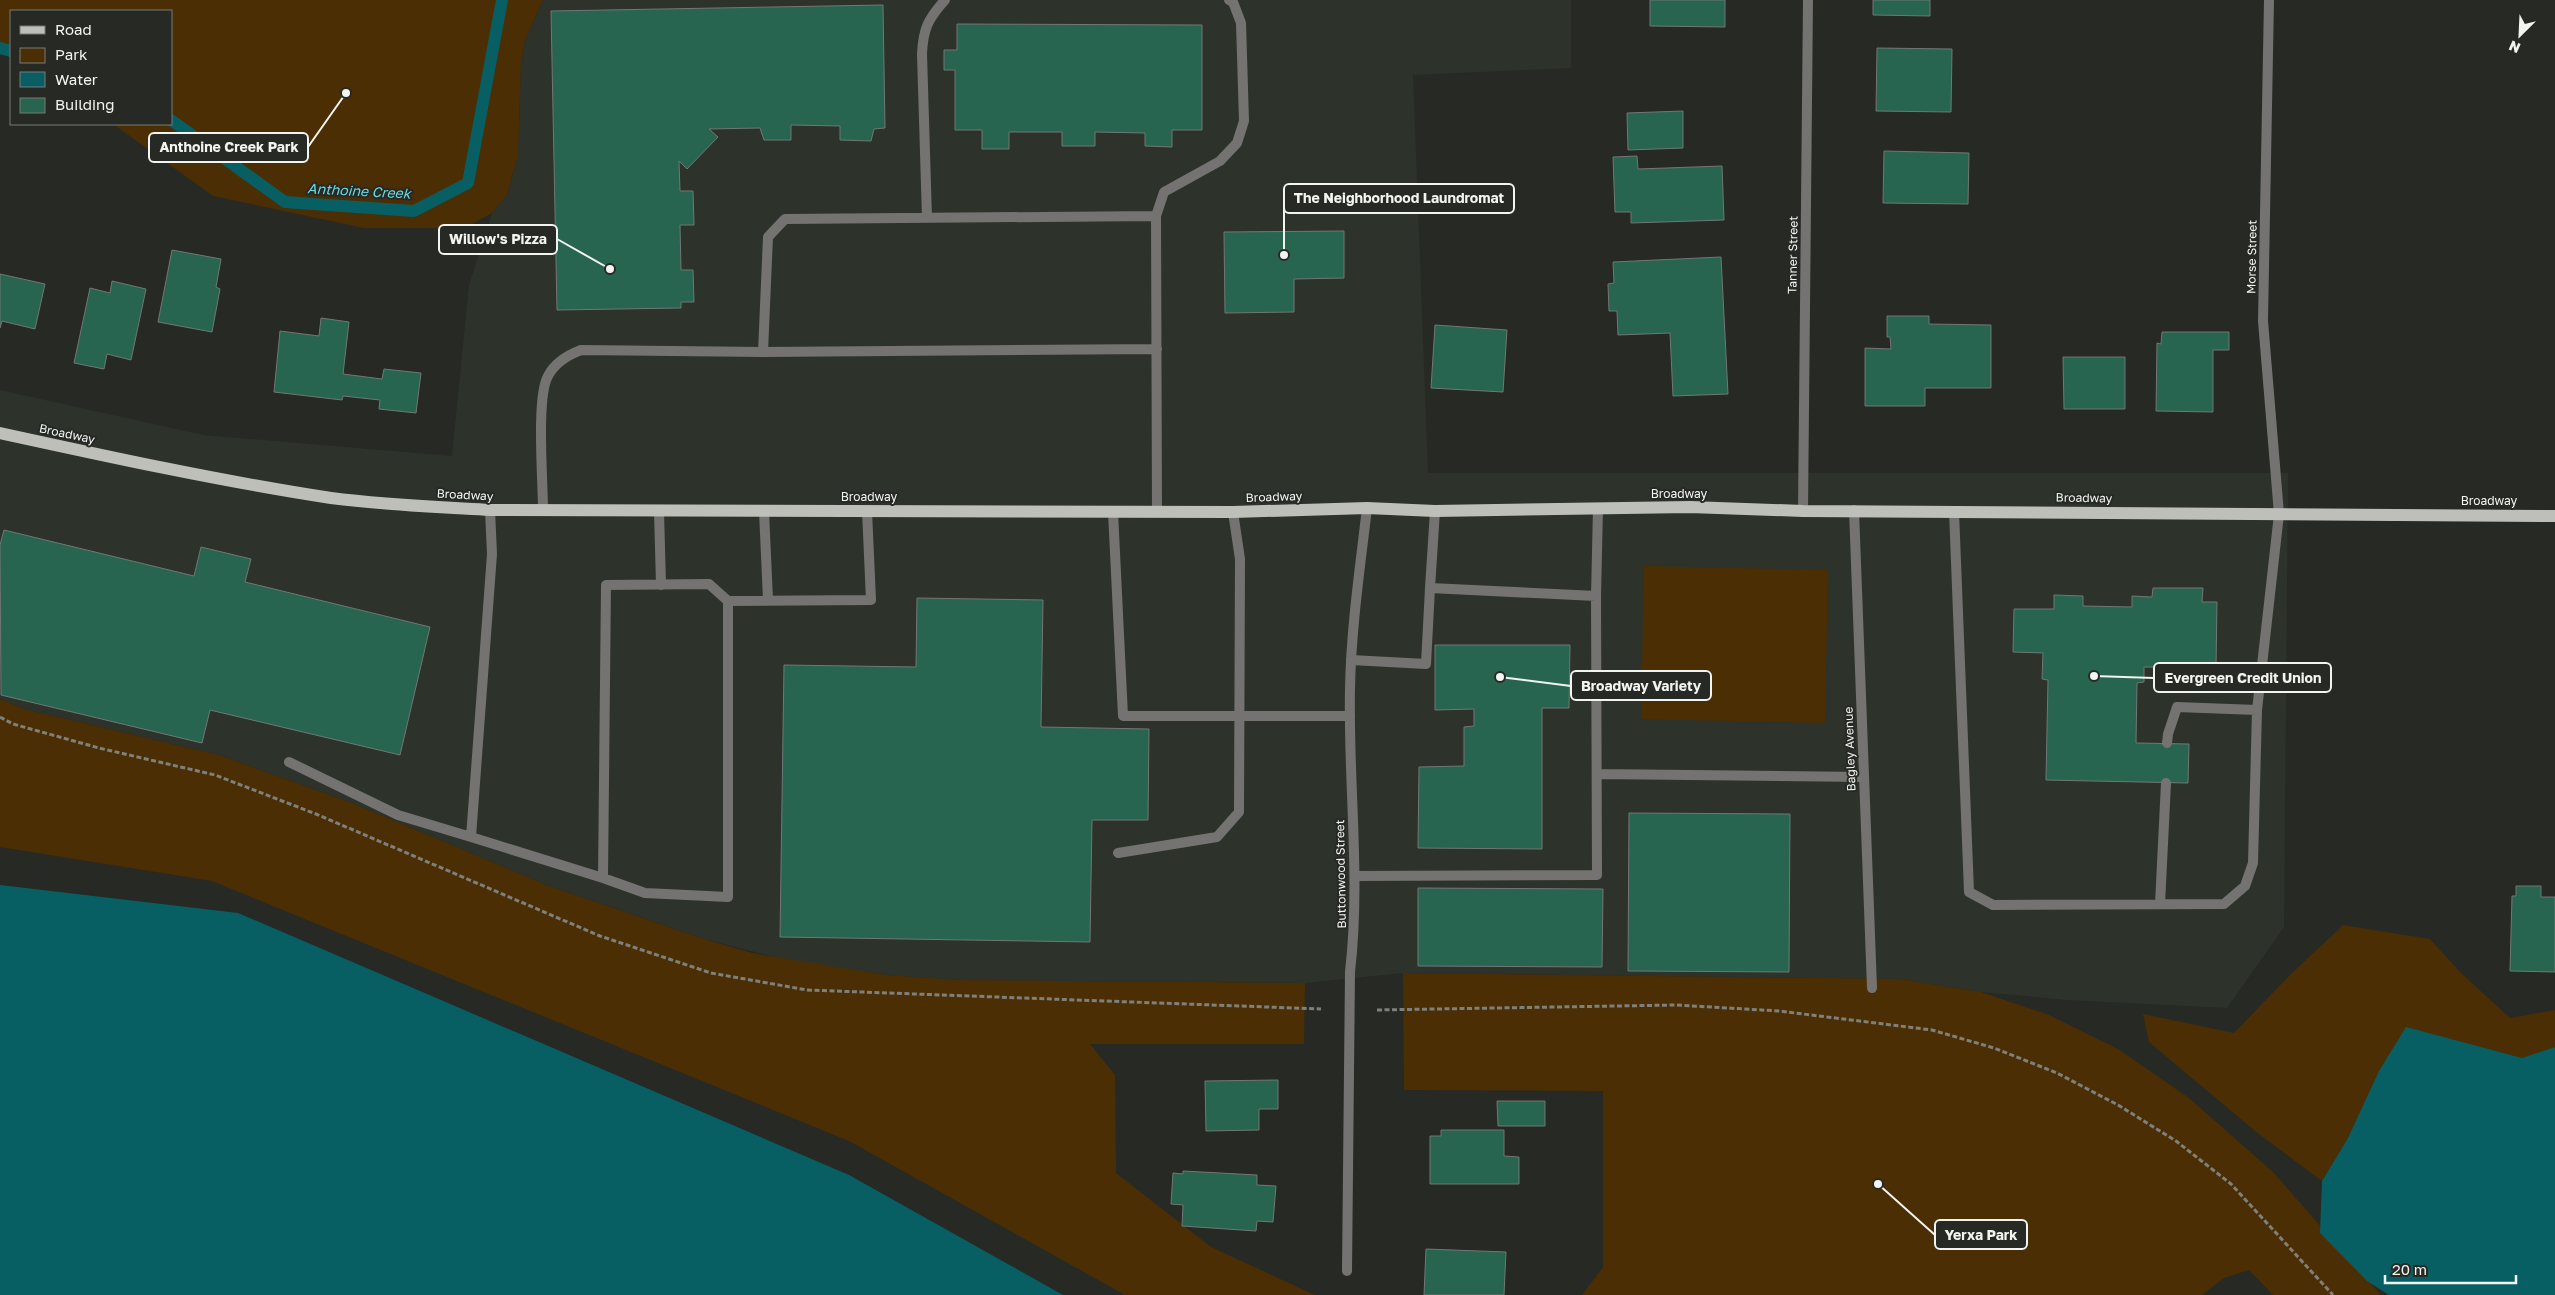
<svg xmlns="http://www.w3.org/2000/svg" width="2555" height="1295" viewBox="0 0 2555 1295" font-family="'Golos Text',sans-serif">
<rect width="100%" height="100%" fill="#272925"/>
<path fill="#2d332a" d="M543 0H1571V68L1413 75 1428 473H2288L2284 927 2227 1008 2068 1000 1981 992 1901 979 1403 973 1305 983 959 980 887 975 786 960 704 939 549 886 352 803 219 755 24 709 0 699V390L203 435 452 456 469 285 492 213 507 195 518 155 521 62 525 40Z"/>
<path fill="#4b2e04" d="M0 0H543L525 40 521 62 518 155 507 195 492 213 465 228H364L213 196 113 124H171V11H11V50L0 42Z
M1644 566 1828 570 1825 723 1641 719Z
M0 699 24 709 219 755 352 803 549 886 704 939 752 953 887 975 959 980 1305 983 1304 1044H1090L1115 1075 1116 1173 1211 1247 1315 1295H1125L849 1141 212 881 0 847Z
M2343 925 2430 939 2461 973 2510 1018 2555 1010V1047L2522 1058 2406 1028 2348 1138 2322 1181 2255 1131 2149 1042 2143 1014 2234 1033 2291 974Z
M1403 973 1901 979 1981 992 2049 1015 2118 1049 2189 1098 2273 1172 2381 1295H2273L2249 1270 2224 1278 2202 1295H1582L1603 1267V1091L1404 1090Z"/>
<path fill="#085f63" d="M0 885 238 913 849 1175 1063 1295H0Z
M2406 1027 2522 1058 2555 1047V1295H2389L2367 1281 2320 1233 2322 1181 2348 1138 2379 1071Z"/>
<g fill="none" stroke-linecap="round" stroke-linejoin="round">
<path stroke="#085f63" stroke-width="12" d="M0 48 11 51
M171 120 285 202 414 211 468 183 502 0"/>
</g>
<path fill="#286551" stroke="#717775" d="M1650 0H1725V27L1650 26Z
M1873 0H1930V16L1873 15Z
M883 5 885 128 874 129 871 141 840 140V126L791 125V140H764L760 128 709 129 718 137 687 169 679 161 680 191H693L694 225H680L681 270H693L694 302H681V308L557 310 551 11Z
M957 24 1202 25V130H1172V147L1145 146V133L1095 132V146H1062V132H1009V149H982V130H955V70H944V50H957Z
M1877 48 1952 49 1951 112 1876 111Z
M1683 111V148L1628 150 1627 113Z
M1884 151 1969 153 1968 204 1883 203Z
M1637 156 1638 169 1722 166 1724 220 1631 223V212H1615L1613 157Z
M1344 231V278L1294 279V312L1225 313 1224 232Z
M172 250 221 259 216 287 220 289 212 332 158 322Z
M1721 257 1728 394 1673 396 1670 333 1618 335 1617 311H1609L1608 284 1614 283 1613 262Z
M0 274 45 284 35 329 2 321 0 328Z
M112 281 146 289 131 360 107 354 104 369 74 363 90 288 110 293Z
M1887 316H1929V324L1991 325V388H1925V406H1865V348L1891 349 1890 337H1887Z
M321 318 349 322 343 374 382 379 384 369 421 373 416 413 379 409 380 400 343 396 342 400 274 392 280 331 319 336Z
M1435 325 1507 330 1503 392 1431 388Z
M2162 332H2229V350H2213V412L2156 411 2157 343 2161 344Z
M2063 357H2125V409H2064Z
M4 530 194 576 201 547 251 559 245 582 430 627 400 755 210 710 202 743 1 695 0 545Z
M2153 588H2203L2202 602H2217L2216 668 2144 667V682L2137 683 2136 743 2189 744 2188 783 2046 780 2048 680 2042 679 2043 653 2013 652 2014 609H2054V595L2083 596V606L2132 607V596L2152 597Z
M917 598 1043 600 1041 727 1149 729 1148 820H1092L1090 942 780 937 784 665 916 667Z
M1435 645H1570L1569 708H1542V849L1418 848 1419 767 1464 766V727L1474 726V709L1435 710Z
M1629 813 1790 814 1789 972 1628 971Z
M2516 886H2541V897H2555V972L2510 971 2512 896H2516Z
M1418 888 1603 889 1602 967 1418 966Z
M1278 1080V1109H1259V1130L1206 1131 1205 1081Z
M1497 1101H1545V1126H1498Z
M1441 1130H1504V1156L1519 1157V1184H1430V1136H1441Z
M1183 1171 1257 1175V1185L1276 1186 1273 1222 1257 1221 1256 1231 1182 1226 1183 1205 1171 1204 1173 1173 1183 1174Z
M1426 1249 1506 1252 1504 1295H1424Z"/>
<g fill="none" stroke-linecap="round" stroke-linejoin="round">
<path stroke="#7e807c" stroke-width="3" stroke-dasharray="5 2.5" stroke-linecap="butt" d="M0 717 13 724 99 748 215 775 316 814 600 936 711 973 807 990 1321 1009
M1377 1010 1676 1005 1779 1011 1932 1030 1994 1048 2057 1073 2118 1105 2176 1141 2231 1184 2333 1295"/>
<path stroke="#747371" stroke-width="10" d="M1156 216 1164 192 1220 161 1237 143 1244 121 1241 23 1233 2 1229 0
M927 218 922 54C923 29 928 19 945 0
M1157 349 763 352 768 237 785 219 1156 216C1156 315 1157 413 1157 512
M490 510 492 554 471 837 603 878 645 893 728 897V601L871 600 867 511
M543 510C543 481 536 397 548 376 555 362 568 355 581 350L763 352
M659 511 661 585
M764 511 768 600
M1435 511 1430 588 1596 596 1598 508
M1954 511 1969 892 1993 905 2224 904 2245 886 2253 863 2257 710 2279 514
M1113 512 1123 716H1350
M1351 660 1426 664 1430 588
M2167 743 2168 734 2177 707 2257 710
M289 762 398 815 471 837
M1597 774 1863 777
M1118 853 1217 837 1239 812 1240 559 1233 512
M1356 876 1597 875 1596 596
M603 878 606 585 709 584 728 601
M2160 904 2166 783"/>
<path stroke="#747371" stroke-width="10" d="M2269 0 2263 321 2279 514
M1854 510 1872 988
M1803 511 1808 0
M1347 1271 1350 972C1361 877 1348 784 1350 689 1351 629 1360 568 1367 508"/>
<path stroke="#bfbfba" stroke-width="12" d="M0 433C110 457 220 481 331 498 384 505 437 507 490 510L1233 512 1367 508 1435 511 1690 507 1803 511 2555 516"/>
</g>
<g text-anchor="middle" stroke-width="4" stroke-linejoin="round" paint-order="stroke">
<g font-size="12" fill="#f2f4f1" stroke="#272925">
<text transform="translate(1793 255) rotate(-89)" y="4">Tanner Street</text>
<text transform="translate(2252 257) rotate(-89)" y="4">Morse Street</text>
<text transform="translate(67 434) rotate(12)" y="4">Broadway</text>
<text x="1679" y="498">Broadway</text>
<text transform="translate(465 495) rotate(3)" y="4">Broadway</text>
<text x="869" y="501">Broadway</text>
<text transform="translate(1274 497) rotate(-2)" y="4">Broadway</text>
<text transform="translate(2084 498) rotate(1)" y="4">Broadway</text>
<text x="2489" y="505">Broadway</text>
<text transform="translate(1850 749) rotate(-92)" y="4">Bagley Avenue</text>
<text transform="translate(1341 874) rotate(-91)" y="4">Buttonwood Street</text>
</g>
<g font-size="14" font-style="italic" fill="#69d9e0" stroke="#272925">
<text transform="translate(359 191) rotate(3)" y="5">Anthoine Creek</text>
</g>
</g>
<path fill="none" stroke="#f2f4f1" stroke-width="2" d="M346 93L308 147M1284 255L1284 198M610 269L557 239M2094 676L2154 678M1500 677L1571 686M1878 1184L1935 1235"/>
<g fill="#f2f4f1" stroke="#272925" stroke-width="2">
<circle cx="346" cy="93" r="5"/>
<circle cx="1284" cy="255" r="5"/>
<circle cx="610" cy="269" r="5"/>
<circle cx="2094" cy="676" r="5"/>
<circle cx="1500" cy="677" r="5"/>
<circle cx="1878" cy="1184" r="5"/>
</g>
<g fill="#272925" stroke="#f2f4f1" stroke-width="2">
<rect x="149" y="133" width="159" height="29" rx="5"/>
<rect x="1284" y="184" width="230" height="29" rx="5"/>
<rect x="439" y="225" width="118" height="29" rx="5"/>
<rect x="2154" y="663" width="177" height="29" rx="5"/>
<rect x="1571" y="671" width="140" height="29" rx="5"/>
<rect x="1935" y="1220" width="92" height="29" rx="5"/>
</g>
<g font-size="14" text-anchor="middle" font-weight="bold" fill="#f2f4f1">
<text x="229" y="152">Anthoine Creek Park</text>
<text x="1399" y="203">The Neighborhood Laundromat</text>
<text x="498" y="244">Willow's Pizza</text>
<text x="2243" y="683">Evergreen Credit Union</text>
<text x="1641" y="691">Broadway Variety</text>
<text x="1981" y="1240">Yerxa Park</text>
</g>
<rect x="10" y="10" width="162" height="115" fill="#272925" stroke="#787a77"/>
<rect x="20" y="26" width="25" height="8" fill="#bfbfba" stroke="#787a77"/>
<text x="55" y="35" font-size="15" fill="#f2f4f1">Road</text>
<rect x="20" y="48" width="25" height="15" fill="#4b2e04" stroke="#787a77"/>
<text x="55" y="60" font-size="15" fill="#f2f4f1">Park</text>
<rect x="20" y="72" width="25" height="15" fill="#085f63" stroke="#787a77"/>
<text x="55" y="85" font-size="15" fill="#f2f4f1">Water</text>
<rect x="20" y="98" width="25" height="15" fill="#286551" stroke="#787a77"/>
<text x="55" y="110" font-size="15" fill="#f2f4f1">Building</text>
<g transform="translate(2520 35) rotate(204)" stroke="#272925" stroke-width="4" paint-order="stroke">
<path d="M0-4L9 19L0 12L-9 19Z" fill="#f2f4f1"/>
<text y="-8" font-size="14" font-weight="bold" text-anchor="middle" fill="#f2f4f1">N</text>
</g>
<path d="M2385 1275v8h131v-8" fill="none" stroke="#f2f4f1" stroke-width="2.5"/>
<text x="2392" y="1275" font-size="15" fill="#f2f4f1" stroke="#272925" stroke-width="4" paint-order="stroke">20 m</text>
</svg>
